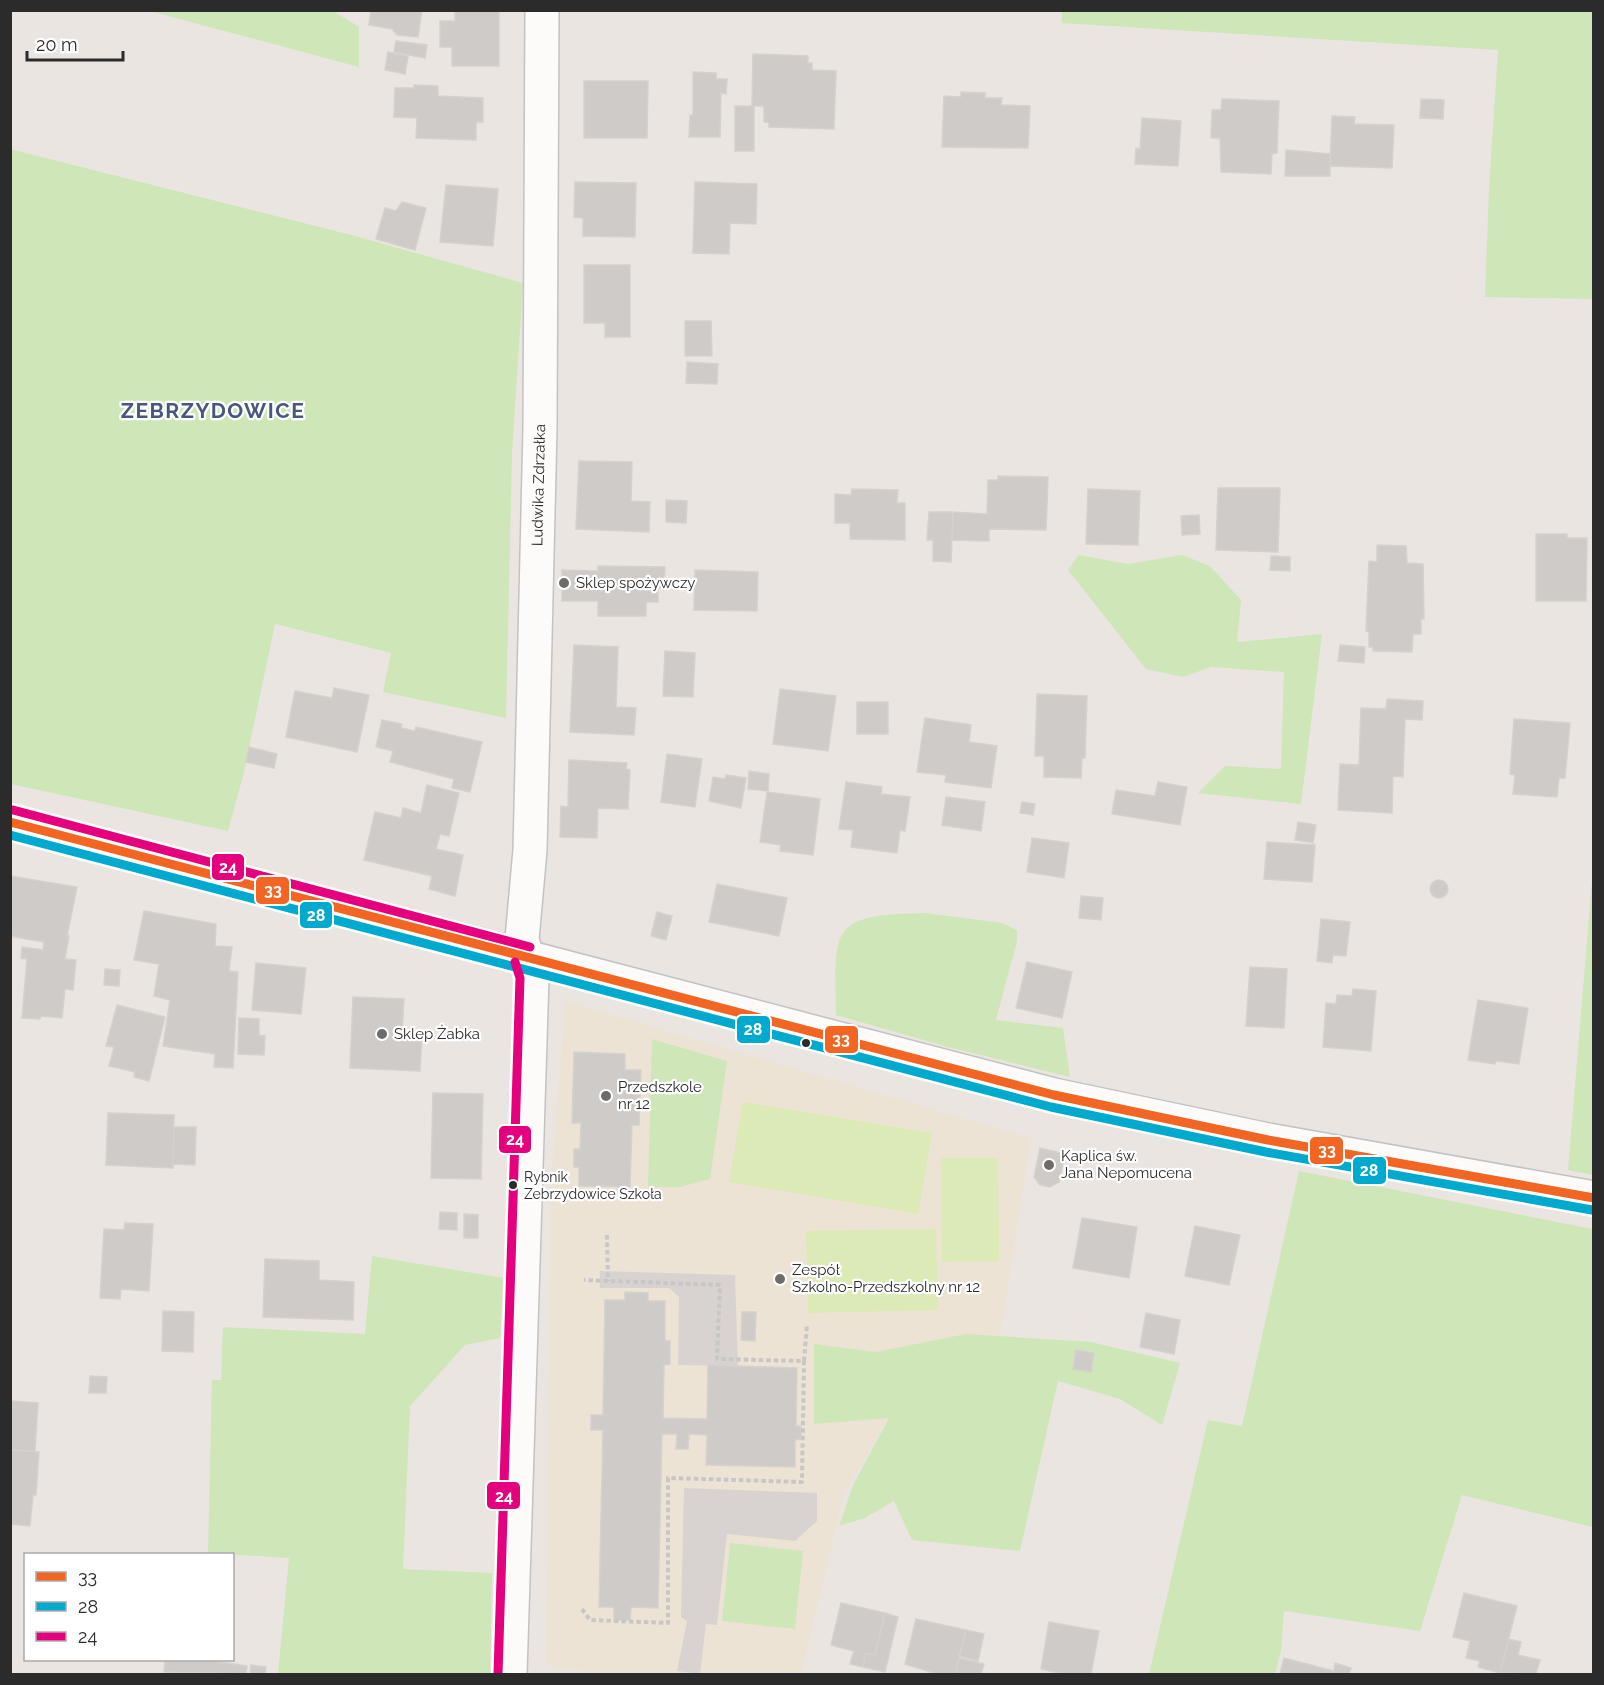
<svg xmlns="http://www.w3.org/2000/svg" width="1604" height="1685" viewBox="0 0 1604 1685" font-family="Raleway,sans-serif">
<rect width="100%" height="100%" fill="#eae5e1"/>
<path fill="#ede3d5" d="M565 1001 1031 1138 997 1356 927 1349 843 1497 801 1674H603L546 1665 551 1185Z"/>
<path fill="#cfe6b8" d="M1062 10 1593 11V299L1485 297 1489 188 1498 50 1062 23Z
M150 11H333L359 27V67Z
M10 149 355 236 523 283 512 453 506 718 383 692 391 653 275 624 243 776 228 831 11 784Z
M1079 555 1128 564 1182 555 1210 566 1241 600 1237 642 1322 634 1301 804 1198 793 1225 766 1281 769 1284 672 1211 667 1183 677 1146 669 1068 570Z
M1593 868 1594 1175H1593L1568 1170Z
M925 913 1002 923 1017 930V941L996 1020 1063 1028 1070 1077 948 1047 836 1015C835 927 829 915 925 913Z
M652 1039 727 1061 710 1179 680 1187H648Z
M1299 1171 1593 1229V1527L1462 1495 1420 1631 1284 1611 1281 1651 1275 1674H1149L1208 1420 1242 1426Z
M372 1256 503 1278 500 1338 465 1345 410 1406 403 1569 492 1573 490 1674H278L289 1558 208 1553 212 1380H221L223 1327 365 1334Z
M966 1334 1091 1342 1180 1363 1162 1425 1120 1399 1058 1381 1020 1551 912 1540 894 1501 865 1518 839 1526 853 1485 889 1418 814 1424V1344L876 1352Z
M730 1543 803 1551 795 1629 722 1621Z"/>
<path fill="#dbeab6" d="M743 1102 932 1133 918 1214 729 1182Z
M941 1158H998L999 1261 942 1262Z
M936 1229 938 1310 808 1313 806 1231Z"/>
<path fill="#d8d3d0" d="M600 1271 735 1275 738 1366 678 1365 679 1297 669 1288H600Z
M684 1488 817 1493V1521L795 1541 727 1534 717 1625 706 1624 700 1674 677 1671 687 1621 681 1617Z"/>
<path fill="#cfcbc8" stroke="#d5d1cd" stroke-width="1.5" d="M371 10H422L418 37 397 35 392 29 369 25Z
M455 10H499V66H452V47H440V21H455Z
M396 41 427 45 425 58 394 52Z
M388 52 408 56 405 74 385 70Z
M753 54 808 56V63H812V70L836 71 834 129 769 127V123L764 122V106H752Z
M693 72 716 73V79H727L726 94 721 93 720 137H689L690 115H693Z
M584 81H648L647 138H584Z
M414 85 438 86V96L483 98V122H476V140L416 138 417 118 394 117 395 88H414Z
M961 92 985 93V98H1002L1001 105 1030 106 1028 148 942 147 944 96 961 97Z
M1222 99 1279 101 1277 153 1272 154 1271 174 1221 172 1220 138H1211L1212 110H1221Z
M1421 99 1444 100 1443 119 1420 118Z
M735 106H754V151H735Z
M1332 116 1355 117 1354 124 1394 125 1392 168 1330 166Z
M1142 118 1181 121 1178 166 1135 164 1136 148 1140 149Z
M1286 150 1330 154V176H1285Z
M575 182 636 183 635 237 583 236V218L574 217Z
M695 182 757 184 756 224 730 223 729 254 693 253Z
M446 185 498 189 493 246 440 242Z
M402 202 426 208 415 250 376 239 385 208 396 211Z
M584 265H630V337H605V323H584Z
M685 321H711L712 356H685Z
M687 362 718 364 717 384 686 383Z
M579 461 632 462 631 501 650 502 649 532 576 529Z
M998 476 1048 477 1046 530 989 529V541L952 540 953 512 987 514 988 480H998Z
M1218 488H1280L1278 552 1216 550Z
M852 489 898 490 897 503H905V540L850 539V523H835V494L851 495Z
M1088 489 1140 491 1138 545 1086 544Z
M666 500 687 501 686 523 666 522Z
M929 512H953L951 562 933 561V540H927Z
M1199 515 1200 534 1182 535 1181 516Z
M1536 534H1567V538H1587L1586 601H1536Z
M1377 545 1406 546 1407 563 1423 564 1424 619H1421V634H1413L1412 652 1373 651V647H1369V632L1366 631 1369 561 1377 562Z
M1271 556 1290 557V571L1270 570Z
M598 566 665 567 664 588H658V602H646V616H598V601H562V570L598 571Z
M695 570 758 572 757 611 694 610Z
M574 645 618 647 616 707 636 708 634 735 570 732Z
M1340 645 1365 647 1364 663 1338 661Z
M665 651 695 653 693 697 663 696Z
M334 688 369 695 357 752 286 737 295 691 332 698Z
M780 689 836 696 828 751 773 744Z
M1037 694 1087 696 1085 758H1082L1081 778 1044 777V756H1035Z
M1387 699 1423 701 1422 720 1405 719 1403 777 1393 776 1392 813 1338 810 1340 764 1359 765 1361 708 1386 709Z
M857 702H888V734H857Z
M925 718 971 725 969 742 997 746 991 788 945 782 946 775 917 772Z
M1514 719 1570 723 1565 778H1559L1557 797 1513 794 1515 775 1510 774Z
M382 720 402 724 401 728 415 731 416 727 482 742 470 792 452 788 454 779 390 762 393 751 376 747Z
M249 747 277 754 274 768 246 762Z
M667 754 702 759 695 807 661 802Z
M569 760 627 763 626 769 630 770 628 809 598 808 597 838 560 837 561 806 568 807Z
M749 771 769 774 768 791 748 789Z
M726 775 746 778 741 808 709 801 713 777 725 779Z
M846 782 882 787 881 794 910 797 905 831 900 830 897 853 851 847 853 830 839 829Z
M1158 782 1187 787 1180 825 1112 814 1116 790 1155 796Z
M427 785 459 793 449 836 440 834 436 849 463 855 455 896 429 889 432 876 364 860 375 812 401 818 403 808 421 813Z
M767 792 820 799 813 855 780 851 781 845 760 842Z
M946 797 985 802 981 831 942 825Z
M1022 802 1035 804 1033 815 1020 813Z
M1298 822 1316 825 1313 843 1295 840Z
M1032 838 1069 843 1064 878 1027 872Z
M1267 842 1315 845 1312 882 1264 879Z
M10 876 77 887 67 936H69L65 959 76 960 73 990 65 989 62 1018 41 1016 40 1019 22 1018 27 959 21 958 22 947 43 950 44 942 10 936Z
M1430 889a9 9 0 1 1 18 0a9 9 0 1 1-18 0Z
M717 884 787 898 779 936 709 922Z
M1081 896 1103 898 1101 920 1079 918Z
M144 911 216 924 215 946 232 947 229 971 238 972 233 1068 214 1067 215 1054 163 1046 170 1000 154 996 159 964 134 960Z
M657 912 672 916 666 940 651 936Z
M1321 919 1350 922 1346 956 1333 955 1332 963 1317 961Z
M1027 962 1072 972 1062 1018 1016 1008Z
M256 963 306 968 301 1014 252 1010Z
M1250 967 1287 969 1284 1028 1246 1026Z
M105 969 120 970 119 986 104 985Z
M1353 989 1376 991 1371 1051 1323 1047 1326 1003 1336 1004 1337 995 1352 996Z
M353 997 404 999 402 1034 422 1035 420 1071 350 1068Z
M1478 1000 1528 1008 1519 1064 1496 1061 1495 1064 1468 1060Z
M117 1005 165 1017 149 1081 134 1077 135 1072 109 1066 114 1047 106 1046Z
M239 1018 259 1019V1035L265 1036 264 1055 238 1054Z
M574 1052 625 1054V1070H641L639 1125H632L630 1187 579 1186V1167H574V1149H580L581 1123H572Z
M433 1093 483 1094 481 1179 431 1178Z
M108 1113 174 1115 173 1168 106 1165Z
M174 1127H196L195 1165 173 1164Z
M1040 1148 1065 1154 1059 1182 1050 1187 1040 1185 1034 1177Z
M440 1212 457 1213V1230L439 1229Z
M464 1214 478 1215V1238H464Z
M1082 1218 1137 1227 1129 1278 1073 1268Z
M125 1223 153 1224 149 1291 121 1289 120 1299 100 1298 104 1229 124 1230Z
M1195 1226 1240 1235 1229 1285 1185 1276Z
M265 1259 319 1261V1280L354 1282 353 1320 263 1317Z
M625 1292 648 1293V1301H665V1341H670V1364L664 1365 663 1418 707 1419 708 1365 797 1368 796 1426H801V1439L795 1440V1467L706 1465 707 1435 689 1434 688 1449H676L677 1434H662L658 1608 631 1607 630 1620H614V1607H599L603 1430H591V1415H603L605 1300H625Z
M163 1311 194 1312 193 1352 162 1351Z
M742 1312H756L755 1341 741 1340Z
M1146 1313 1180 1320 1174 1354 1140 1347Z
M1076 1350 1094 1353 1091 1372 1073 1369Z
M90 1376 107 1377 106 1393H89Z
M10 1401 38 1403 35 1451 10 1450Z
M10 1450 39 1452 36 1495H33L30 1526 10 1524Z
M1464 1593 1517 1606 1500 1673 1478 1667 1480 1661 1466 1658 1470 1641 1453 1637Z
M841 1603 885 1613 875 1655 866 1653 863 1667 850 1664 854 1651 831 1645Z
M885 1613 898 1617 885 1672 863 1667 866 1653 875 1655Z
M916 1619 966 1630 955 1674H937L905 1664Z
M1049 1622 1099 1631 1091 1674H1063L1041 1669Z
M966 1630 984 1634 978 1661 959 1656Z
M1509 1639 1521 1642 1518 1655 1540 1660 1536 1674 1500 1673Z
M959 1658 984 1664 981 1674H955Z
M1284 1658 1334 1671 1335 1663 1351 1668 1349 1674H1280Z
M165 1660H206L247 1666 246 1674 164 1672Z
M251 1665 266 1667 265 1674H250Z"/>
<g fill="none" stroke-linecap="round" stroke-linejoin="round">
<g stroke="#c3c2c3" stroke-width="36">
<g id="minor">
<path d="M10 822 1054 1095 1268 1140 1594 1198"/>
<path id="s1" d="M510 1674 532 977 522 939 530 850 540 428 542 10"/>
</g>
</g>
<path stroke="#c8c7c7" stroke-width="4" stroke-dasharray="4.5 3" stroke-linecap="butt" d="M607 1235 608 1281
M804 1361 807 1325
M582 1609 590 1620 668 1623V1478L802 1482 804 1361 717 1359 720 1285 584 1280"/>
<use href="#minor" stroke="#fcfbfa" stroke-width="33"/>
<g stroke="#fff" stroke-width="14">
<path id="bus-1" d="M10 822 1054 1095 1268 1140 1594 1198"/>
</g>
<g stroke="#fff" stroke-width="14">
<path id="bus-2" d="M10 835 1051 1107 1266 1152 1592 1210"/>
</g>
<g stroke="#fff" stroke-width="14">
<path id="bus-3" d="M13 810 530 947
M498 1674 520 978 515 962"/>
</g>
<use href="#bus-1" stroke="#f26522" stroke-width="9"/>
<use href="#bus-2" stroke="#00a9ce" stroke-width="9"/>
<use href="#bus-3" stroke="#e5007d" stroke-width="9"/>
</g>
<g fill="#6e6c6b" stroke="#fff" stroke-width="2">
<circle cx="564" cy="583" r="6"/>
<circle cx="382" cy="1034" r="6"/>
<circle cx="606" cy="1096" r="6"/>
<circle cx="1049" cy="1165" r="6"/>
<circle cx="780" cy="1279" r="6"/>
</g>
<g fill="#2b2b2b" stroke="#fff" stroke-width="2">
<circle cx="806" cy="1043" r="5"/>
<circle cx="513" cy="1185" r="5"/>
</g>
<g text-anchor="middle" stroke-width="4.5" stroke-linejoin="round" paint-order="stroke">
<g font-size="14" fill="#2b2b2b" stroke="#fff" text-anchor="start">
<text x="524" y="1182">Rybnik<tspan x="524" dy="17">Zebrzydowice Szkoła</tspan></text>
</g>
<g font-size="15" fill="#2b2b2b" stroke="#fff">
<text dy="5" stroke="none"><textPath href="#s1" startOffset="1191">Ludwika Zdrzałka</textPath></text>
</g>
<g font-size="15" fill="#2b2b2b" stroke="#fff" text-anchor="start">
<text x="576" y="588">Sklep spożywczy</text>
<text x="394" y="1039">Sklep Żabka</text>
<text x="618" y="1092">Przedszkole<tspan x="618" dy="17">nr 12</tspan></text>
<text x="1061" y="1161">Kaplica św.<tspan x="1061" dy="17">Jana Nepomucena</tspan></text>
<text x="792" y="1275">Zespół<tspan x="792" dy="17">Szkolno-Przedszkolny nr 12</tspan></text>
</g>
<g font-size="21" font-weight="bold" letter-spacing="1.5" fill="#49577e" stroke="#fff">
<text x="213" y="418">ZEBRZYDOWICE</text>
</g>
</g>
<g stroke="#fff" stroke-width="2">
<rect x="211" y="853" width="34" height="28" rx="6" fill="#e5007d"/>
<rect x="255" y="876" width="35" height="29" rx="6" fill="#f26522"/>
<rect x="299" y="901" width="34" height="28" rx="6" fill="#00a9ce"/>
<rect x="736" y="1015" width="35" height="29" rx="6" fill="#00a9ce"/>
<rect x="824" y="1025" width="35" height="29" rx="6" fill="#f26522"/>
<rect x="498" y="1125" width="34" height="29" rx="6" fill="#e5007d"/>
<rect x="1309" y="1136" width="35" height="29" rx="6" fill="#f26522"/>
<rect x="1352" y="1156" width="35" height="29" rx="6" fill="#00a9ce"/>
<rect x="486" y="1481" width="35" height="29" rx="6" fill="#e5007d"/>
</g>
<g font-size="16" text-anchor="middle" font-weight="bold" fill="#fff">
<text x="228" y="873">24</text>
<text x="273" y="896">33</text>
<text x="316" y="921">28</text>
<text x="753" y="1035">28</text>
<text x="841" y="1045">33</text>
<text x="515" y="1145">24</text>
<text x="1327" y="1156">33</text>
<text x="1369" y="1176">28</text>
<text x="504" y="1502">24</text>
</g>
<rect width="1604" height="1685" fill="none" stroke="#2b2b2b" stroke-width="24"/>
<rect x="24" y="1553" width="210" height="108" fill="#ffffff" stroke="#aaaaaa" stroke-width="1.5"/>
<rect x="36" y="1572" width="30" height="9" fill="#f26522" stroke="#aaaaaa" stroke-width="1.5"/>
<text x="78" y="1583" font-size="18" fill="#2b2b2b">33</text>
<rect x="36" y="1602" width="30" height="9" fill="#00a9ce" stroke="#aaaaaa" stroke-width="1.5"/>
<text x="78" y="1613" font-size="18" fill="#2b2b2b">28</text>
<rect x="36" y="1632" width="30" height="9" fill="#e5007d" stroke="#aaaaaa" stroke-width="1.5"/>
<text x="78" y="1643" font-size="18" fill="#2b2b2b">24</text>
<path d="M27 51v9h96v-9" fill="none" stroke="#2b2b2b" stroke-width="3"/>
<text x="36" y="51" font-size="18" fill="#2b2b2b" stroke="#ffffff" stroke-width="4.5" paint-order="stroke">20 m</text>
</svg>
